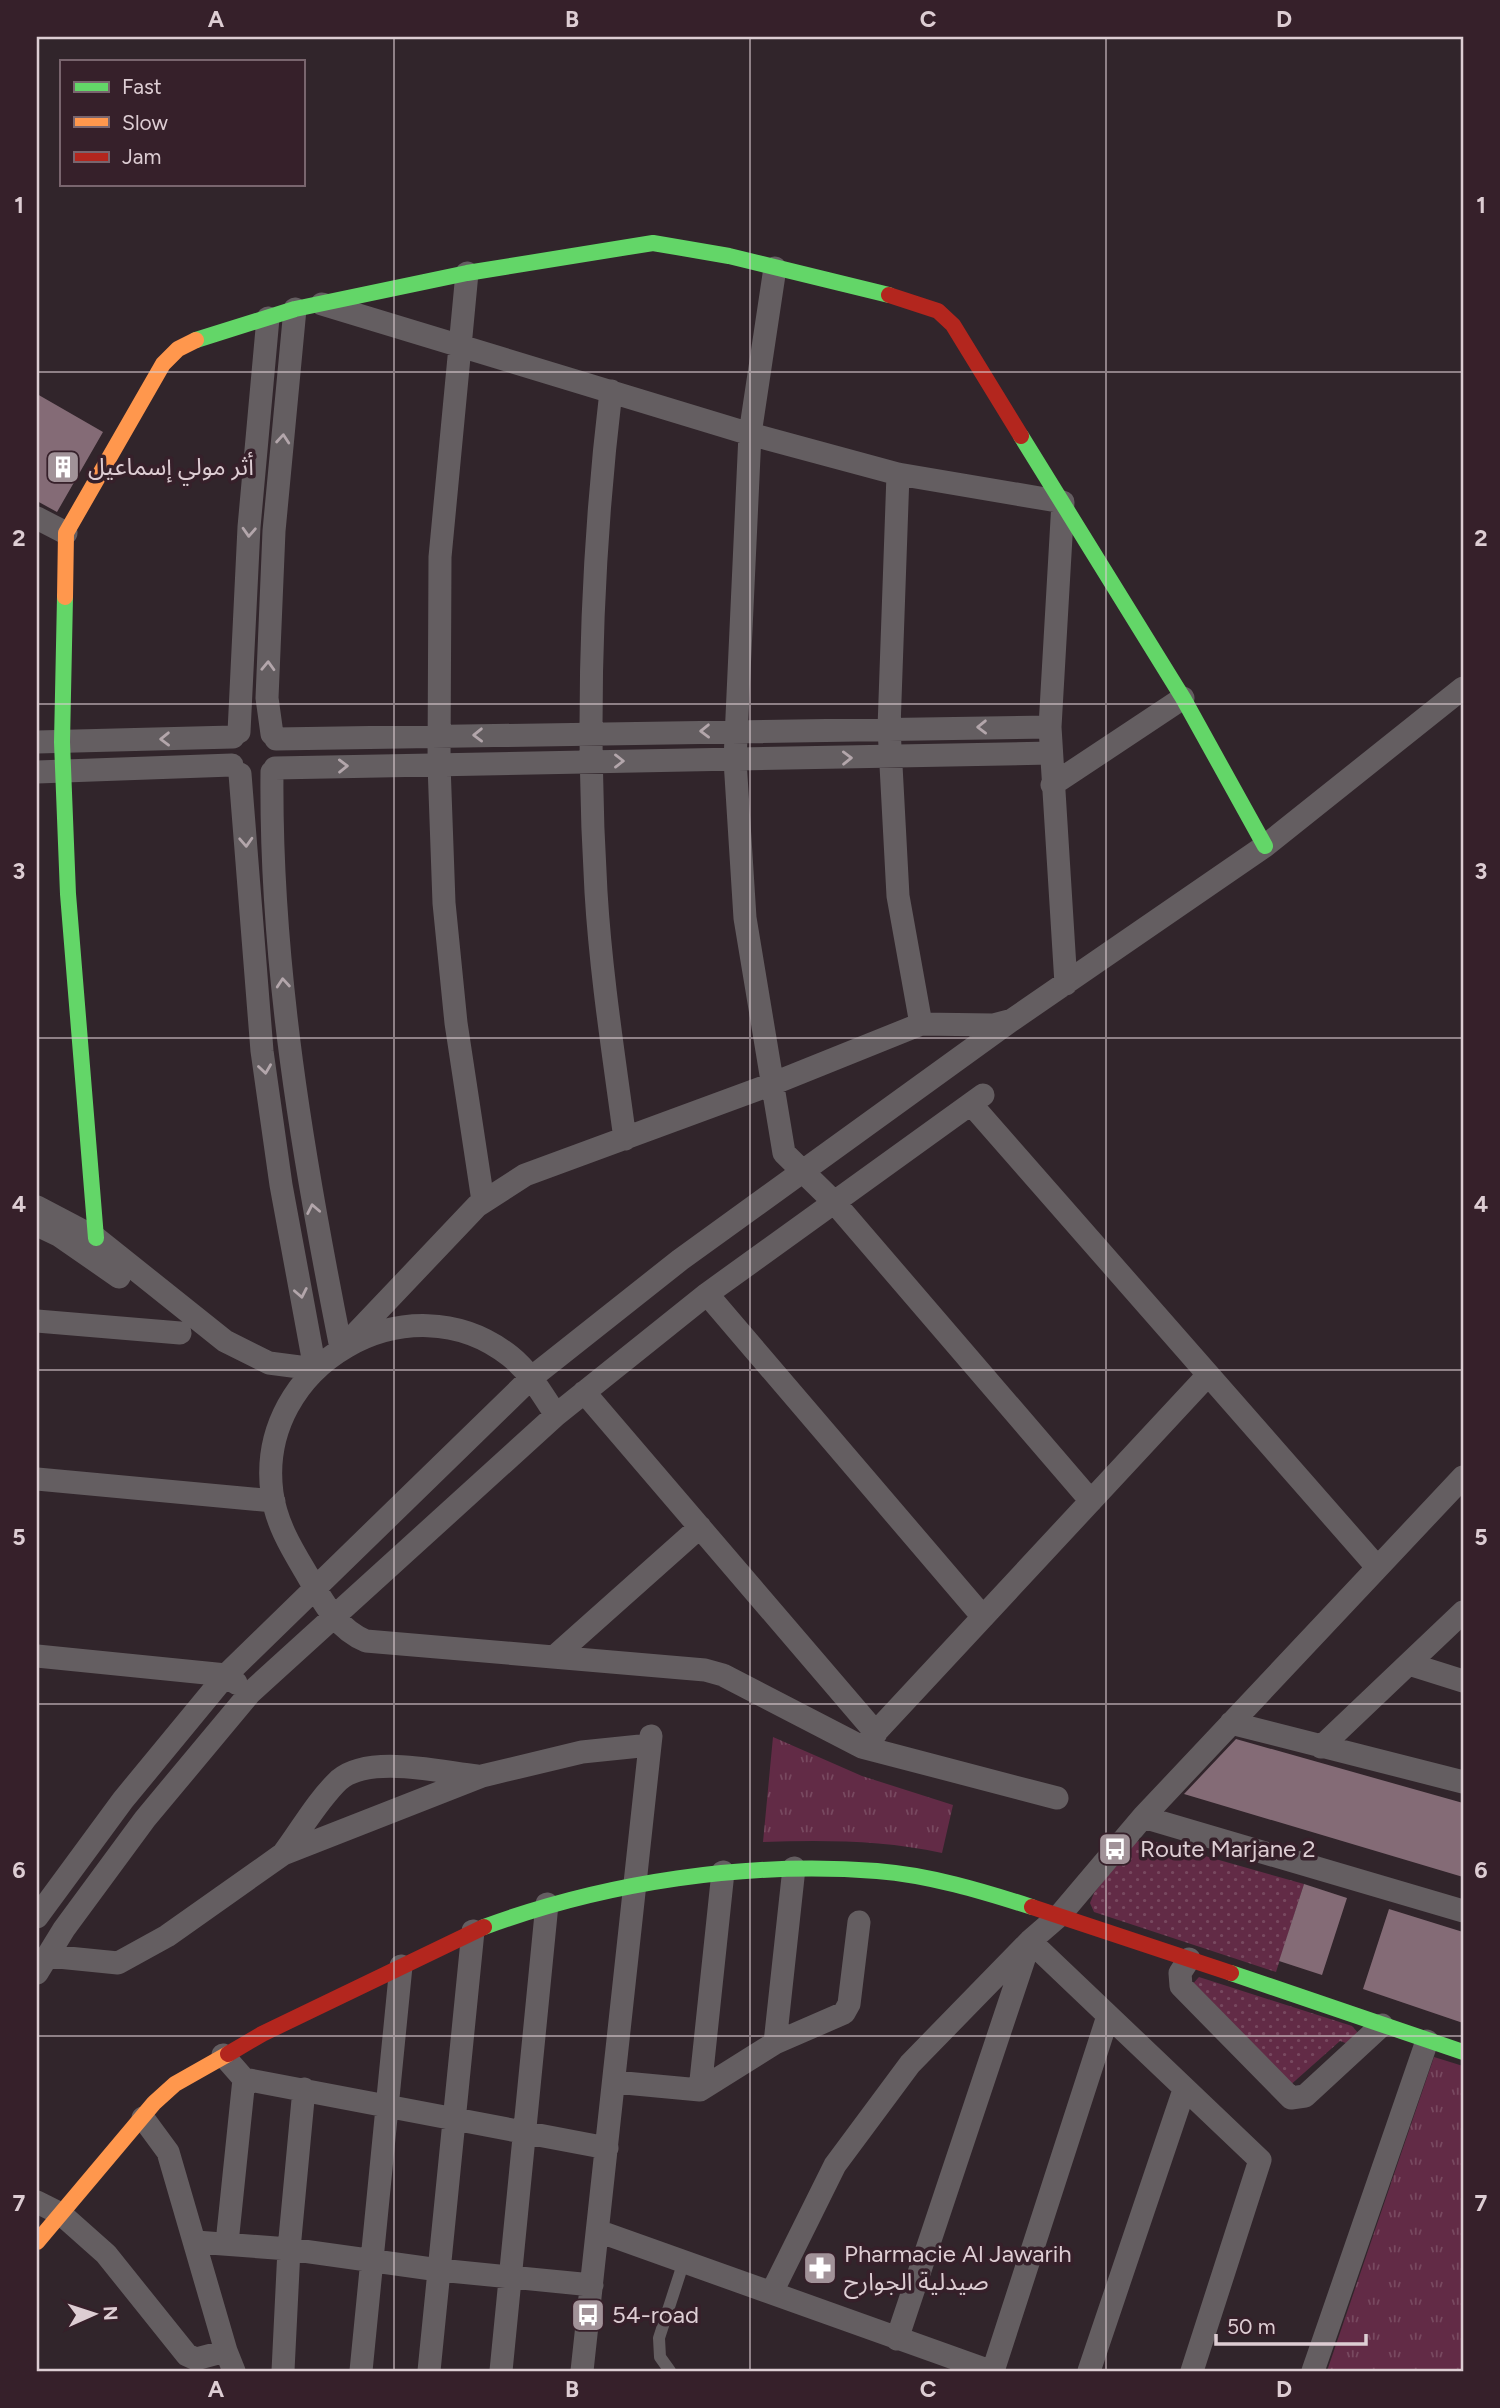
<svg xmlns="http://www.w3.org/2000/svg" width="1500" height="2408" viewBox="0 0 1500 2408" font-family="Figtree,'Noto Sans Arabic',sans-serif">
<defs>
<pattern id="grass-dots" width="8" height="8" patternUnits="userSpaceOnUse" patternTransform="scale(1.75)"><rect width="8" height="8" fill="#622b46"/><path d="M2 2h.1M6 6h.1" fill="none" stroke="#784960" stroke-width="1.8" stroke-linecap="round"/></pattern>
<pattern id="park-tufts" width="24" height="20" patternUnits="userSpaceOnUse" patternTransform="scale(1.75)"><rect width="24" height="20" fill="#622b46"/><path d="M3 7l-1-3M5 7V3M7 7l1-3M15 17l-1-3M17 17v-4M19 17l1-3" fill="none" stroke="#784960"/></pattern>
</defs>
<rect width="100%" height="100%" fill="#31252b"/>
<path fill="url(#grass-dots)" d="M1145 1839 1304 1884 1276 1972 1094 1912 1090 1903 1094 1893 1133 1843Z
M1199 1977 1352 2026 1359 2034 1351 2045 1340 2041 1287 2088 1189 1988Z"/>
<path fill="url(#park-tufts)" d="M773 1737 862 1776 953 1805 942 1853C883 1840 823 1840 763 1842Z
M1434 2057 1463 2066V2371H1327Z"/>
<path fill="#846b76" d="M37 394 103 432 57 512 37 501Z
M1236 1739 1463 1803V1877L1184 1794Z
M1304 1884 1347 1898 1322 1975 1279 1961Z
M1389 1909 1463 1932V2023L1363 1989Z"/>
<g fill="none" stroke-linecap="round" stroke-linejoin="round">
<path stroke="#645e61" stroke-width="12" d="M670 2371 660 2357 659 2338 684 2261"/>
<path stroke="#645e61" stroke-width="23" d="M775 268 750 434 735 760 745 918 784 1153 834 1202 1091 1501
M467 273 440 557 439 764 444 903 456 1023 483 1201
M322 304 750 434 898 474 1063 502 1050 727 1066 984
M611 391C591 558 586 724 596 892 601 975 614 1057 625 1139
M898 474 889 728 898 896 921 1024
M37 518 66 533
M239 732 249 527 268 318
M272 734 267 698 274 531 295 309
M276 739 1050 727
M37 742 233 737
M275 768 1051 753
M37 772 232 765
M272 772C270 966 303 1158 341 1348
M240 774 262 1051 281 1185 315 1369
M1052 785 1183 698
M971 1104 1377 1567
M37 1207 96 1238 225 1341 269 1363 315 1369
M37 1225 60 1236 119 1277
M707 1294 983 1617
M37 1321 180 1333
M345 1345 477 1206 525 1175 772 1084 921 1024 993 1025 1012 1020 1265 846 1463 688
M584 1392 876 1733
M556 1415C542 1394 530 1372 510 1356 409 1276 255 1365 272 1493 276 1522 290 1546 305 1571 321 1598 335 1628 366 1641L705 1670 723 1675 862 1747 1057 1798
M37 1479 274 1501
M37 1656 226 1675 236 1683
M554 1657 700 1527
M1409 1664 1463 1681
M1231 1723 1463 1782
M862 1747 1208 1375
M1321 1747 1463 1612
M1143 1817 1463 1911
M283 1854C301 1830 317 1801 339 1780 369 1754 440 1772 477 1776
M37 1917 123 1800 226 1675 531 1378 680 1260 1012 1020
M48 1956 118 1963 167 1936 283 1854 482 1776 582 1752 650 1745
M1189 1959 1180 1973 1181 1986 1291 2098 1305 2096 1382 2025
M37 1973 64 1929 145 1819 250 1693 556 1415 707 1294 983 1095
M775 2043 794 1868
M223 2055 244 2079 607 2148
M614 2082 700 2090 775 2043 844 2013 849 2004 859 1922
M700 2090 723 1872
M37 2202 61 2214 106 2254 187 2355 196 2359 226 2351 168 2152 143 2118
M598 2231 990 2371
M196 2242 289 2249 439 2270 592 2285
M227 2243 244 2079
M772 2292 835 2165 910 2064 1030 1941 1060 1915 1143 1817 1463 1477
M897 2339 1030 1941 1260 2160 1192 2371
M226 2351 234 2371
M283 2371 289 2249 304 2089
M361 2371 401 1966
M429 2371 473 1931
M501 2371 547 1904
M582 2371 651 1736
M993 2371 1108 2016
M1089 2371 1184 2090
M1313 2371 1427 2041"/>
<path stroke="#63d668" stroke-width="16" d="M196 340 295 309 467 273 653 243 729 256 889 295
M1021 436 1183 698 1265 846
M65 597 62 742 68 894 96 1238
M484 1927C606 1882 747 1861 877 1871 929 1875 982 1891 1032 1907
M1231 1973 1463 2052"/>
<path stroke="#ff974d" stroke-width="16" d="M65 597 66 533 163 364 178 349 196 340
M37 2242 154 2103 175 2084 228 2054"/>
<path stroke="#b3261e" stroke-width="16" d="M889 295 938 311 953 325 1021 436
M1032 1907 1231 1973
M228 2054 262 2034 484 1927"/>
</g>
<defs><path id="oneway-chevron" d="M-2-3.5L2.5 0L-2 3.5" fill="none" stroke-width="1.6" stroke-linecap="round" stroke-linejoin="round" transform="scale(1.75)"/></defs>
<g stroke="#b3a6ab">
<use href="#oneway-chevron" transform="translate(283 439) rotate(-85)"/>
<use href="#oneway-chevron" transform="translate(249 532) rotate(93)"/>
<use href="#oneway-chevron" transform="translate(268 666) rotate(-88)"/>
<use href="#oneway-chevron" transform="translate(982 727) rotate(179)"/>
<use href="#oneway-chevron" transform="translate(705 731) rotate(179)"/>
<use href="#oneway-chevron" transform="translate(478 735) rotate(179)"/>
<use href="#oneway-chevron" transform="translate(165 739) rotate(179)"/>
<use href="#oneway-chevron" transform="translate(847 758) rotate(-1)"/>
<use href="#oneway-chevron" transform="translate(619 761)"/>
<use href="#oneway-chevron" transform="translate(343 766) rotate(-1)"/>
<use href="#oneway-chevron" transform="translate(246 842) rotate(87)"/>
<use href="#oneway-chevron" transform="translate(283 983) rotate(-95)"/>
<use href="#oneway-chevron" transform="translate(265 1069) rotate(82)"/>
<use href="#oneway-chevron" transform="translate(313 1209) rotate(-101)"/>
<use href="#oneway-chevron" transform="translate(301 1293) rotate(79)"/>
</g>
<path fill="none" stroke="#ddcdd3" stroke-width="2" stroke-opacity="0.55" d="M394 37V2371M750 37V2371M1106 37V2371M37 372H1463M37 704H1463M37 1038H1463M37 1370H1463M37 1704H1463M37 2036H1463"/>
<defs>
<g id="building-square" transform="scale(1.75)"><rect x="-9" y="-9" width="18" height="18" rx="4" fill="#a19298" stroke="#36202a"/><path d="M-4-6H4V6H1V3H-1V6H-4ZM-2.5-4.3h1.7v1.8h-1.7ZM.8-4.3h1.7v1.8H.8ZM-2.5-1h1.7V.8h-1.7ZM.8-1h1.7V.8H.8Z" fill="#fff"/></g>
<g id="bus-square" transform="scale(1.75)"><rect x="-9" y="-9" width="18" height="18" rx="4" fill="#a19298" stroke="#36202a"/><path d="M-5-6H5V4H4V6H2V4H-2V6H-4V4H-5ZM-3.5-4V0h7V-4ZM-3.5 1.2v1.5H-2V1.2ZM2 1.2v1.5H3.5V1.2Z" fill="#fff"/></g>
<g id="pharmacy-square" transform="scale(1.75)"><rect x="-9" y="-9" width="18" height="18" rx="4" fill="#a19298" stroke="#36202a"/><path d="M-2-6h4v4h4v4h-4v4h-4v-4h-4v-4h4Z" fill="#fff"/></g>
</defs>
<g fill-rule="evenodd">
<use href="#building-square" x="63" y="467"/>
<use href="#bus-square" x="1115" y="1849"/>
<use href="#pharmacy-square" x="820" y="2268"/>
<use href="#bus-square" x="588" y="2315"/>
</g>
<g text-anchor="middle" stroke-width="7" stroke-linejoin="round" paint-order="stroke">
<g font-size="24" fill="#ddcdd3" stroke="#36202a" text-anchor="start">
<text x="88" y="475">أثر مولي إسماعيل</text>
<text x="1140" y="1857">Route Marjane 2</text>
<text x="844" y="2262">Pharmacie Al Jawarih<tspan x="844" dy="28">صيدلية الجوارح</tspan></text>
<text x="612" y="2323">54-road</text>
</g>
</g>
<rect width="1500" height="2408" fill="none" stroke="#36202a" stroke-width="77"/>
<rect x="60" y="60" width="245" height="126" fill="#36202a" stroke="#79656e" stroke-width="2"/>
<rect x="74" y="82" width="35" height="10" fill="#63d668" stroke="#79656e" stroke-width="2"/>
<text x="122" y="94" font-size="21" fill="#ddcdd3">Fast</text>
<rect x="74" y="117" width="35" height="10" fill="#ff974d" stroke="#79656e" stroke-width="2"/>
<text x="122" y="130" font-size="21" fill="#ddcdd3">Slow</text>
<rect x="74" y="152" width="35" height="10" fill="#b3261e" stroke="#79656e" stroke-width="2"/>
<text x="122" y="164" font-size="21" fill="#ddcdd3">Jam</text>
<g transform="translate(94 2314) rotate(87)" stroke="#36202a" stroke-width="5" paint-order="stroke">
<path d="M0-5L12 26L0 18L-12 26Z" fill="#ddcdd3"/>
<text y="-10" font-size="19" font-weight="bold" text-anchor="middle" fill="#ddcdd3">N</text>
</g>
<path d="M1216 2334v10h150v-10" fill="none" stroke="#ddcdd3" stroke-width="3.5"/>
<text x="1227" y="2334" font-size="21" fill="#ddcdd3" stroke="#36202a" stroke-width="5" paint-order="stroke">50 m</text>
<rect x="38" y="38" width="1424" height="2332" fill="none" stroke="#ddcdd3" stroke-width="2.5"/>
<g font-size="23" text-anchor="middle" font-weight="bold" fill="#ddcdd3">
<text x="216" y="27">A</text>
<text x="572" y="27">B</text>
<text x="928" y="27">C</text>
<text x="1284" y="27">D</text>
<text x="19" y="213">1</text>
<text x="1481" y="213">1</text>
<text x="19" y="546">2</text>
<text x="1481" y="546">2</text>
<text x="19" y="879">3</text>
<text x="1481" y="879">3</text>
<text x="19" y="1212">4</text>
<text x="1481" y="1212">4</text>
<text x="19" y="1545">5</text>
<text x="1481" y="1545">5</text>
<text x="19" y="1878">6</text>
<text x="1481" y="1878">6</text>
<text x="19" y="2211">7</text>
<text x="1481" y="2211">7</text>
<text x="216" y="2397">A</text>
<text x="572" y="2397">B</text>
<text x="928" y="2397">C</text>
<text x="1284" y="2397">D</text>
</g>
</svg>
